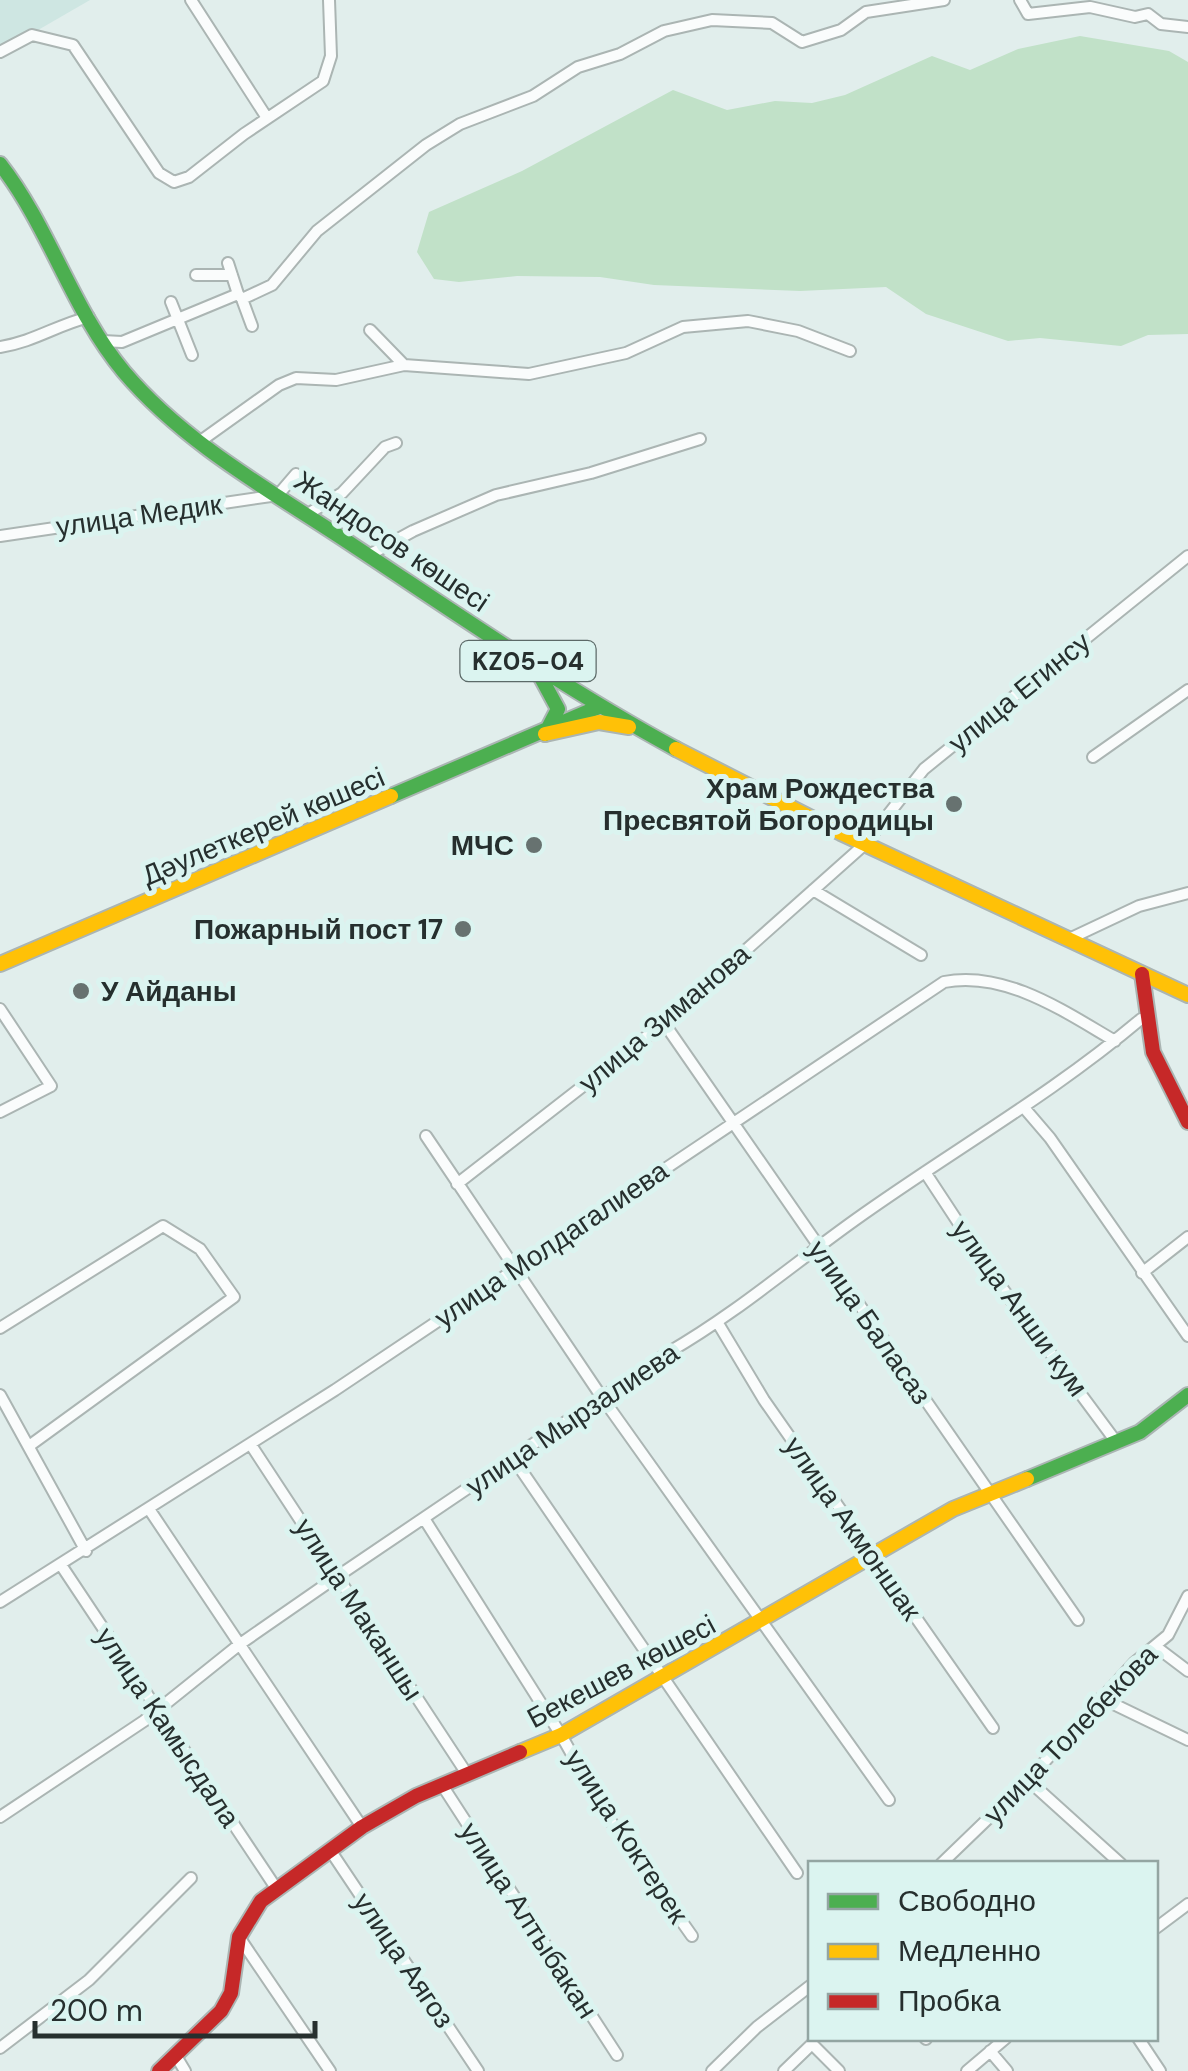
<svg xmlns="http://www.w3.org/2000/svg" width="1188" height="2071" viewBox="0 0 1188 2071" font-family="'DM Sans',sans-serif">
<rect width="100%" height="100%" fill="#e1eeec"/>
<path fill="#cee6e2" d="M0 0H90L0 52Z"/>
<path fill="#c1e1c8" d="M1080 36 1169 51 1188 62V334L1148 335 1121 346 1040 338 1008 341 926 314 886 287 800 291 654 285 600 277 517 276 459 282 434 279 417 252 429 212 522 171 673 90 727 110 775 101 812 103 845 95 932 56 970 70 1018 49Z"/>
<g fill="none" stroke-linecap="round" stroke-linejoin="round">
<g stroke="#abb5b3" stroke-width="14">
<path id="street" d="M191 0 267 118
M1020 0 1028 14 1090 7 1135 17 1148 14 1161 24 1188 27
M0 52 32 35 73 45 159 173 174 182 189 177 244 134 323 81 331 56 329 0
M228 263 238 294
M196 275H232
M242 299 252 326
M171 302 192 355
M370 330 404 365
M103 341 122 342 238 294 242 299 272 285 317 231 426 145 460 124 533 96 578 67 620 54 664 31 712 20 772 23 802 42 841 30 866 12 944 0
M0 347C33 342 57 325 89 317
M202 440 279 385 296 378 336 380 404 365 529 374 626 353 683 327 748 321 798 331 850 351
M308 514 342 493 385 447 396 443
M0 536 278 495 296 474
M369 555 413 531 496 495 591 473 700 439
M1093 757 1188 690
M813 890 921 955
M1069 939 1139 906 1188 893
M0 1009 51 1086 0 1112
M664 1023 1078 1620
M1026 1110 1050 1138 1188 1336
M426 1136 601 1396 889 1800
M925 1172 994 1277 1117 1443
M457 1184 664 1023 865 844 924 769 1188 556
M1142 1273 1188 1237
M719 1325 764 1400 993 1728
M0 1328 163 1226 200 1249 234 1297 29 1446
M0 1395 86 1551
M251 1445 467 1774
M513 1458 797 1873
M149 1509 362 1827
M425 1520 561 1735 605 1813 692 1936
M61 1565 276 1888
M0 1602 335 1390 944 982C1005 970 1065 1012 1115 1041
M1155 1646 1188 1671
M1101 1698 1188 1740
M1028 1780 1121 1864
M442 1785 617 2055
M0 1817 144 1721 240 1644 338 1576 669 1352C735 1314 792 1265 855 1220 950 1152 1051 1095 1141 1019
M330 1850 478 2071
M941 1864 1028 1780 1134 1663 1168 1635 1188 1596
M1156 1928 1188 1904
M239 1937 330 2071
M925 2038 926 2039
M1138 2038 1160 2071
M0 2048 89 1980 191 1878
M990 2051 1007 2071
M176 2056 185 2071
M712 2071 757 2027 810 1986
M784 2071 812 2044 839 2071
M967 2071 1006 2038"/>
</g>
<g stroke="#abb5b3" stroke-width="18">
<path id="fast" d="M0 164C50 228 72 310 124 372 187 446 275 493 354 546 460 616 564 688 676 749
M538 672 558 709 545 734
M391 796 601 706
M1027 1479 1140 1432 1188 1395"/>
</g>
<g stroke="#abb5b3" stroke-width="18">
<path id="slow" d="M545 734 599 722 629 727
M676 749 841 833 1188 995
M0 964 391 796
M520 1752 561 1735 953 1509 1027 1479"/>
</g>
<g stroke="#abb5b3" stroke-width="18">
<path id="jam" d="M1142 974 1153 1052 1188 1122
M159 2071 221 2011 231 1993 239 1937 261 1901 362 1827 416 1796 520 1752"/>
</g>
<use href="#street" stroke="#fafcfc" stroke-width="10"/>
<use href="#fast" stroke="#4caf50" stroke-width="14"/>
<use href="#slow" stroke="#ffc107" stroke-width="14"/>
<use href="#jam" stroke="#c62828" stroke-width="14"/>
</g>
<g fill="#677270" stroke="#dbf4f0" stroke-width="4">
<circle cx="954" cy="804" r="10"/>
<circle cx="534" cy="845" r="10"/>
<circle cx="463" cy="929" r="10"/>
<circle cx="81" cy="991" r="10"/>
</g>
<g text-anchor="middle" stroke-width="10" stroke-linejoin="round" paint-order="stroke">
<rect fill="#dbf4f0" stroke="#5c6a68" stroke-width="2.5" x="460.5" y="641" width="135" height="40" rx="8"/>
<g font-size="25" font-weight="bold" fill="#262f2e">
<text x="528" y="670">KZ05-04</text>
</g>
<g font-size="28" fill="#262f2e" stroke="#dbf4f0">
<text transform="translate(139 515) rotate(-8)" y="10">улица Медик</text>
<text transform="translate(392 541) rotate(34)" y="10">Жандосов көшесі</text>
<text transform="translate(1019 692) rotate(-39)" y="10">улица Егинсу</text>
<text transform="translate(263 826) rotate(-23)" y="10">Дәулеткерей көшесі</text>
<text transform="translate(664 1018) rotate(-40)" y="10">улица Зиманова</text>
<text transform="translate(551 1244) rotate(-34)" y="10">улица Молдагалиева</text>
<text transform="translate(1020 1308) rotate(54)" y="10">улица Анши кум</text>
<text transform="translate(870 1322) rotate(55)" y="10">улица Баласаз</text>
<text transform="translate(572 1419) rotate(-34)" y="10">улица Мырзалиева</text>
<text transform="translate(853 1528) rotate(55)" y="10">улица Акмоншак</text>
<text transform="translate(359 1609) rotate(57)" y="10">улица Маканшы</text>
<text transform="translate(621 1671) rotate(-28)" y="10">Бекешев көшесі</text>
<text transform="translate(168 1727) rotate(56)" y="10">улица Камысдала</text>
<text transform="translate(1070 1734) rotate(-46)" y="10">улица Толебекова</text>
<text transform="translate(627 1836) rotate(57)" y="10">улица Коктерек</text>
<text transform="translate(529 1920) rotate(57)" y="10">улица Алтыбакан</text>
<text transform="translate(404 1960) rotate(56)" y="10">улица Аягоз</text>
</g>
<g font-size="28" font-weight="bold" fill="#262f2e" stroke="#dbf4f0" text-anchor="end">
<text x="934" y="798">Храм Рождества<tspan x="934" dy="32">Пресвятой Богородицы</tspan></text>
<text x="514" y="855">МЧС</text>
<text x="443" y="939">Пожарный пост 17</text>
<text x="101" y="1001" text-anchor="start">У Айданы</text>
</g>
</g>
<rect x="808" y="1861" width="350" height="180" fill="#dbf4f0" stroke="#93a5a2" stroke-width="2.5"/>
<rect x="828" y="1894" width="50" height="15" fill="#4caf50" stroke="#93a5a2" stroke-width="2.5"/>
<text x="898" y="1911" font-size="30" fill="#262f2e">Свободно</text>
<rect x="828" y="1944" width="50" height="15" fill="#ffc107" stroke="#93a5a2" stroke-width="2.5"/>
<text x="898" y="1961" font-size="30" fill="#262f2e">Медленно</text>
<rect x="828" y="1994" width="50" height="15" fill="#c62828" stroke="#93a5a2" stroke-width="2.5"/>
<text x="898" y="2011" font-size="30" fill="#262f2e">Пробка</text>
<path d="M35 2021v15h280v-15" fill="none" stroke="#262f2e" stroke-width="5"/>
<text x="50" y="2021" font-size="30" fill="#262f2e" stroke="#dbf4f0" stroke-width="8" paint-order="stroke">200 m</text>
</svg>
